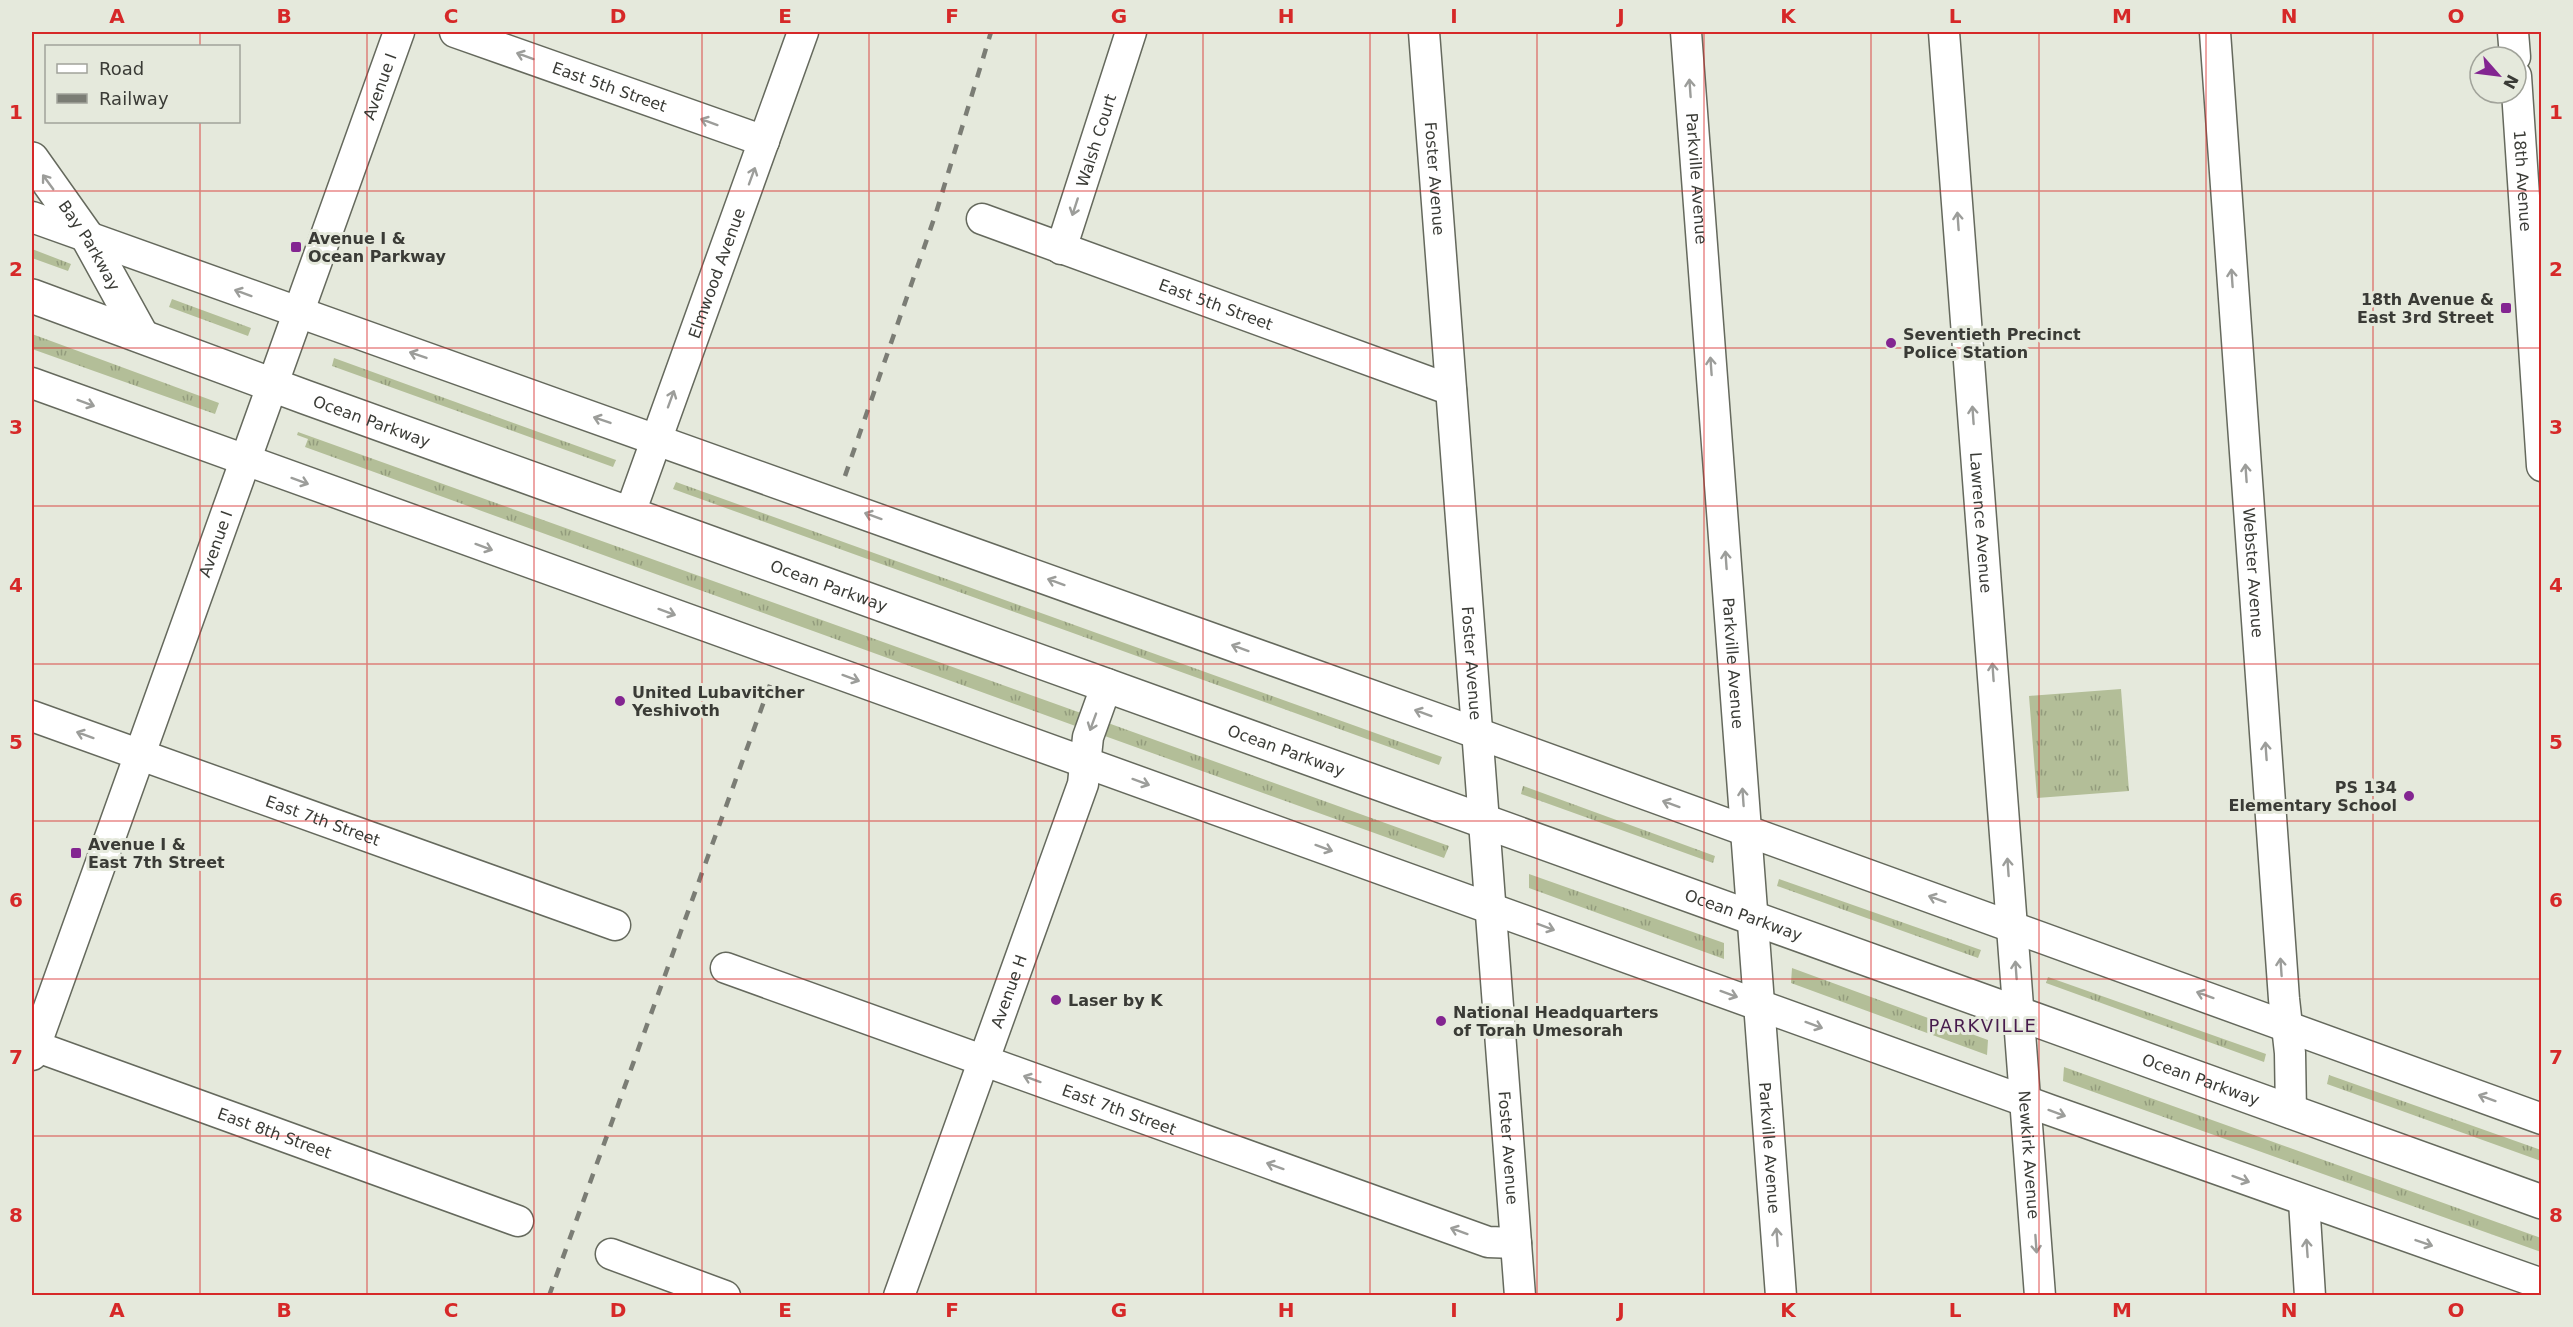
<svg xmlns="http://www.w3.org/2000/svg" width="2573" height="1327" viewBox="0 0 2573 1327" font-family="'DejaVu Sans',sans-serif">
<defs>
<pattern id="grass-tufts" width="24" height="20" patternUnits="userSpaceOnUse" patternTransform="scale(1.5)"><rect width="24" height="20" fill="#b3be98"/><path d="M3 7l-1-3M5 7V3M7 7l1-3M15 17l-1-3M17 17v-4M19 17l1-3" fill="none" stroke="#939c7d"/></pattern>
</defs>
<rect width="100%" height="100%" fill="#e5e9dc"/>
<path fill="url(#grass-tufts)" d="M32 249 71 264 68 271 32 258Z
M172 299 251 328 248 336 169 307Z
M32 334 219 403 215 414 32 349Z
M334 358 616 460 613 467 332 366Z
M298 432 1081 713 1083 715 1081 728 305 447 308 439 297 435Z
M676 482 1442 757 1439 765 673 489Z
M2121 689 2129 791 2037 798 2029 696Z
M1108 723 1449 846 1444 858 1102 735Z
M1523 786 1715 856 1713 863 1521 794Z
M1529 874 1724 943V959L1529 888Z
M1779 879 1981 950 1978 958 1777 886Z
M1792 968 1988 1040 1987 1055 1791 983Z
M2048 977 2266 1054 2264 1062 2046 983Z
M2064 1067 2541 1238V1252L2063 1081Z
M2329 1075 2541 1150V1161L2327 1084Z"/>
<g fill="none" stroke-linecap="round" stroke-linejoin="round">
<g stroke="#65695d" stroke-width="33">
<g id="minor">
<path id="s1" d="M455 32 764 141"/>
<path id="s2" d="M1424 32 1520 1296"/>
<path id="s3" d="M1686 32 1781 1296"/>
<path id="s4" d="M1944 32 2040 1296"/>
<path id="s5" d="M2215 32 2284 999 2290 1053 2291 1113"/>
<path d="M2513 32 2515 57"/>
<path id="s6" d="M2516 76 2542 466"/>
<path d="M32 217 1446 722 2542 1119"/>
<path id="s7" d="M982 219 1451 390"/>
<path id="s8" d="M1061 249 1131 32"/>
<path d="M32 383 2050 1110 2542 1284"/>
<path id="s9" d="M630 513 803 32"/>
<path id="s10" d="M32 716 615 925"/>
<path id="s11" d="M726 968 1488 1242 1516 1243"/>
<path id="s12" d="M32 1045 518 1221"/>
<path id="s13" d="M32 1055 399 32"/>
<path d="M2304 1201 2310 1296"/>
<path d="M611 1254 725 1296"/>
<path id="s14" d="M899 1296 1083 784 1088 737 1107 684"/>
</g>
</g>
<g stroke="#65695d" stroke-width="36">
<g id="major">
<path id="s15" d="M32 159 88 238 142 336"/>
<path id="s16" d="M32 296 305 397 2542 1202"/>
</g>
</g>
<use href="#minor" stroke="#fff" stroke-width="30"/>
<use href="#major" stroke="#fff" stroke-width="33"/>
<path stroke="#7b7d75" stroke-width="4.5" stroke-dasharray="10 10" stroke-linecap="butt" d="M845 476 936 213 991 32
M549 1296 771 682"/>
</g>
<defs><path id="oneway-shaft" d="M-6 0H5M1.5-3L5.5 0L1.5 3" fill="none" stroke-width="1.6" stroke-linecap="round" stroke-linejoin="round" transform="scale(1.5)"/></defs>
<g stroke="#9c9d9a">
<use href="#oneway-shaft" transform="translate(525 56) rotate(-160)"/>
<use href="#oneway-shaft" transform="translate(1690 88) rotate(-94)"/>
<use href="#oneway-shaft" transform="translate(709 122) rotate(-160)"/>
<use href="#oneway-shaft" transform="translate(752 176) rotate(-70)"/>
<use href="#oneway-shaft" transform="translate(48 182) rotate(-126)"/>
<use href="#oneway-shaft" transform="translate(1075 207) rotate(108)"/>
<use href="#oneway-shaft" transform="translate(1958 221) rotate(-94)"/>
<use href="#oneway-shaft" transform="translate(2232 278) rotate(-94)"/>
<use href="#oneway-shaft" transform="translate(243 293) rotate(-160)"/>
<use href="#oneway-shaft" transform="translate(418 355) rotate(-161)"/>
<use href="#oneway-shaft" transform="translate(1711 366) rotate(-94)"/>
<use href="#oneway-shaft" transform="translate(671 399) rotate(-70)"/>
<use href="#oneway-shaft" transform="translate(86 403) rotate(20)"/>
<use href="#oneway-shaft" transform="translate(1973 415) rotate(-94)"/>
<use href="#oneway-shaft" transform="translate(602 420) rotate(-161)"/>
<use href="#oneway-shaft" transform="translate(2246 473) rotate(-94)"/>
<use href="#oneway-shaft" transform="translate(300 481) rotate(20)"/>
<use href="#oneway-shaft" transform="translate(873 516) rotate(-160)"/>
<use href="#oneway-shaft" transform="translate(484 547) rotate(20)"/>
<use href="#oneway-shaft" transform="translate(1726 560) rotate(-94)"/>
<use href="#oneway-shaft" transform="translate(1056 582) rotate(-160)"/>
<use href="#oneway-shaft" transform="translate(667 612) rotate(20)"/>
<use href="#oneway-shaft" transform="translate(1240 648) rotate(-160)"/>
<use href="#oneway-shaft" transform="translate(1993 672) rotate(-94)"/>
<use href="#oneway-shaft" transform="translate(851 678) rotate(20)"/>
<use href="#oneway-shaft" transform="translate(1423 713) rotate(-160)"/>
<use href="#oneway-shaft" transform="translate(1093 722) rotate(110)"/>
<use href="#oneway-shaft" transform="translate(85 735) rotate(-160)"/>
<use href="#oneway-shaft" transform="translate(2266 751) rotate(-94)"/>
<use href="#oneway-shaft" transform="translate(1141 782) rotate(20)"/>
<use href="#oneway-shaft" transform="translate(1743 797) rotate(-94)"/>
<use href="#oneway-shaft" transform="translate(1671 804) rotate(-160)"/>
<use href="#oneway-shaft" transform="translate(1324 848) rotate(20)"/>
<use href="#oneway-shaft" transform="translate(2008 867) rotate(-94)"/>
<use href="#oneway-shaft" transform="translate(1937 899) rotate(-160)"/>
<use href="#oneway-shaft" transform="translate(1546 927) rotate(20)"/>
<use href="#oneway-shaft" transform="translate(2281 967) rotate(-94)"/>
<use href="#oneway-shaft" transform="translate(2016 970) rotate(-94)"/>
<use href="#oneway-shaft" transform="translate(1729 994) rotate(20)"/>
<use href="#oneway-shaft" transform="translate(2205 995) rotate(-160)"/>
<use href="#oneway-shaft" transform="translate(1814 1025) rotate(20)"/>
<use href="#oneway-shaft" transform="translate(1032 1079) rotate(-160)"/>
<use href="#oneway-shaft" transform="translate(2487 1098) rotate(-160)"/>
<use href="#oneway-shaft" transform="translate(2057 1113) rotate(20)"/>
<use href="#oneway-shaft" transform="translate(1275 1166) rotate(-160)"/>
<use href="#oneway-shaft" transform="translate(2241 1179) rotate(20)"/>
<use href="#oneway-shaft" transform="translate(1459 1231) rotate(-160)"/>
<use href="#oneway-shaft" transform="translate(1777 1237) rotate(-94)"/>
<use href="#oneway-shaft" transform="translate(2424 1243) rotate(19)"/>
<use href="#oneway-shaft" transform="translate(2036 1244) rotate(86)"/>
<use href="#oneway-shaft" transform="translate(2307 1248) rotate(-94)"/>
</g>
<path fill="none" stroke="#d62828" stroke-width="1.5" stroke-opacity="0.55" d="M200 32V46M367 32V1296M534 32V1296M702 32V1296M869 32V1296M1036 32V1296M1203 32V1296M1370 32V1296M1537 32V1296M1704 32V1296M1871 32V1296M2039 32V1296M2206 32V1296M2373 32V1296M200 122V1296M32 191H2542M32 348H2542M32 506H2542M32 664H2542M32 821H2542M32 979H2542M32 1136H2542"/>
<g fill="#832591" stroke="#e5e9dc" stroke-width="2">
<rect x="290" y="241" width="12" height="12" rx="3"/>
<rect x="2500" y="302" width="12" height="12" rx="3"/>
<circle cx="1891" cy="343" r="6"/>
<circle cx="620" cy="701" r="6"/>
<circle cx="2409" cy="796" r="6"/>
<rect x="70" y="847" width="12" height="12" rx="3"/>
<circle cx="1056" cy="1000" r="6"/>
<circle cx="1441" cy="1021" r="6"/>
</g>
<g text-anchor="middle" stroke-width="6" stroke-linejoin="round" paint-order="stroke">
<g font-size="16" fill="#3a3b36" stroke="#e5e9dc">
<text dy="6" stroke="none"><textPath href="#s13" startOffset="1029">Avenue I</textPath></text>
<text dy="6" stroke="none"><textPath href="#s1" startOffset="164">East 5th Street</textPath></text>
<text dy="6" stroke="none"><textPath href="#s8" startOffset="114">Walsh Court</textPath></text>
<text dy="6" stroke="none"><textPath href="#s2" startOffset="147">Foster Avenue</textPath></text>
<text dy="6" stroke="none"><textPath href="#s3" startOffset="147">Parkville Avenue</textPath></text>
<text dy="6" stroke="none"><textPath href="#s6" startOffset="105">18th Avenue</textPath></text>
<text dy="6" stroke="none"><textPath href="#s15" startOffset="104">Bay Parkway</textPath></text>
<text dy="6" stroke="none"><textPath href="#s9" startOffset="255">Elmwood Avenue</textPath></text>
<text dy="6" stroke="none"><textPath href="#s7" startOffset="249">East 5th Street</textPath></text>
<text dy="6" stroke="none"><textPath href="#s16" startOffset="362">Ocean Parkway</textPath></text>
<text dy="6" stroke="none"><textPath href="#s4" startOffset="492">Lawrence Avenue</textPath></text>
<text dy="6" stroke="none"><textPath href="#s13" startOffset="543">Avenue I</textPath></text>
<text dy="6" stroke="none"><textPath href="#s5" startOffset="542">Webster Avenue</textPath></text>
<text dy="6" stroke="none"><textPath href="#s16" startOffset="848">Ocean Parkway</textPath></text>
<text dy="6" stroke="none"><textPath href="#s2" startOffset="633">Foster Avenue</textPath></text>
<text dy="6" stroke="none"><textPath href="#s3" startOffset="633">Parkville Avenue</textPath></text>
<text dy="6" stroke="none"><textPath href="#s16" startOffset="1334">Ocean Parkway</textPath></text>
<text dy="6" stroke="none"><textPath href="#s10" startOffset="309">East 7th Street</textPath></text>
<text dy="6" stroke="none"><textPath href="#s16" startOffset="1820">Ocean Parkway</textPath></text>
<text dy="6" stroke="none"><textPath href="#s14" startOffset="324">Avenue H</textPath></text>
<text dy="6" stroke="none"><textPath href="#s16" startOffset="2306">Ocean Parkway</textPath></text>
<text dy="6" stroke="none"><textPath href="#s11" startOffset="418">East 7th Street</textPath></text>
<text dy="6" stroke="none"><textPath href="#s12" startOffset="258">East 8th Street</textPath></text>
<text dy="6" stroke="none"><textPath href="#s2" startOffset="1119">Foster Avenue</textPath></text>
<text dy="6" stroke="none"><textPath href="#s3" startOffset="1119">Parkville Avenue</textPath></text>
<text dy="6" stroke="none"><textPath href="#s4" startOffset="1126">Newkirk Avenue</textPath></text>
</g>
<g font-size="16" font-weight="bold" fill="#3a3b36" stroke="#e5e9dc" text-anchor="start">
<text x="308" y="244">Avenue I &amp;<tspan x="308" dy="18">Ocean Parkway</tspan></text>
<text x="2494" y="305" text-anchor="end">18th Avenue &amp;<tspan x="2494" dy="18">East 3rd Street</tspan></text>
<text x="1903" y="340">Seventieth Precinct<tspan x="1903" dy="18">Police Station</tspan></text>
<text x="632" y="698">United Lubavitcher<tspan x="632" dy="18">Yeshivoth</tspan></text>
<text x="2397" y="793" text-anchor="end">PS 134<tspan x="2397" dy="18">Elementary School</tspan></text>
<text x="88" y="850">Avenue I &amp;<tspan x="88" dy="18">East 7th Street</tspan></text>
<text x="1068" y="1006">Laser by K</text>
<text x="1453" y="1018">National Headquarters<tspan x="1453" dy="18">of Torah Umesorah</tspan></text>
</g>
<g font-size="18" letter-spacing="1.5" fill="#471b4d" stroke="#e5e9dc">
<text x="1983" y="1032">PARKVILLE</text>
</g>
</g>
<rect width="2573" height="1327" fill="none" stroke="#e5e9dc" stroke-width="66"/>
<rect x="45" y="45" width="195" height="78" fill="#e5e9dc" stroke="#a1a39a" stroke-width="1.5"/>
<rect x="57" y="64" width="30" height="9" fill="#ffffff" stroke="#a1a39a" stroke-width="1.5"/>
<text x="99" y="75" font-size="18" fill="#3a3b36">Road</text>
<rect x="57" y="94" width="30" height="9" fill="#7b7d75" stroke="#a1a39a" stroke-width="1.5"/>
<text x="99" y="105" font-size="18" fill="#3a3b36">Railway</text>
<g transform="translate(2498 75) rotate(118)"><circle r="28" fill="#e5e9dc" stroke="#a1a39a" stroke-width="1.5"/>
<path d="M0-4.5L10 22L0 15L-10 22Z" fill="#832591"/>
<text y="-9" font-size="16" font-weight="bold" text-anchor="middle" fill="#3a3b36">N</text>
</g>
<rect x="33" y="33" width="2507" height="1261" fill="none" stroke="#d62828" stroke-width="2"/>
<g font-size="20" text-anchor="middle" font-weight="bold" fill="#d62828">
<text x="117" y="23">A</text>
<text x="284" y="23">B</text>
<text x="451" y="23">C</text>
<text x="618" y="23">D</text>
<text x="785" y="23">E</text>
<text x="952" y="23">F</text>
<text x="1119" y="23">G</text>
<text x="1286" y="23">H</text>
<text x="1454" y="23">I</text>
<text x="1621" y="23">J</text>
<text x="1788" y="23">K</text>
<text x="1955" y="23">L</text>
<text x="2122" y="23">M</text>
<text x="2289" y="23">N</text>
<text x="2456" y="23">O</text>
<text x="16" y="119">1</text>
<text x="2556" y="119">1</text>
<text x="16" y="276">2</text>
<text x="2556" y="276">2</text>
<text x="16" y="434">3</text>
<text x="2556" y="434">3</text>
<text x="16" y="592">4</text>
<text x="2556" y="592">4</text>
<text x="16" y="749">5</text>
<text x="2556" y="749">5</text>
<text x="16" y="907">6</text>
<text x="2556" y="907">6</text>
<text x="16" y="1064">7</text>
<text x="2556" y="1064">7</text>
<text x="16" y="1222">8</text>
<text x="2556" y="1222">8</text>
<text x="117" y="1317">A</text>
<text x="284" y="1317">B</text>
<text x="451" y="1317">C</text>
<text x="618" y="1317">D</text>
<text x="785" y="1317">E</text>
<text x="952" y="1317">F</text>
<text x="1119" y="1317">G</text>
<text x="1286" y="1317">H</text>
<text x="1454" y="1317">I</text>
<text x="1621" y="1317">J</text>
<text x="1788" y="1317">K</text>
<text x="1955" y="1317">L</text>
<text x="2122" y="1317">M</text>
<text x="2289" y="1317">N</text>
<text x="2456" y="1317">O</text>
</g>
</svg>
